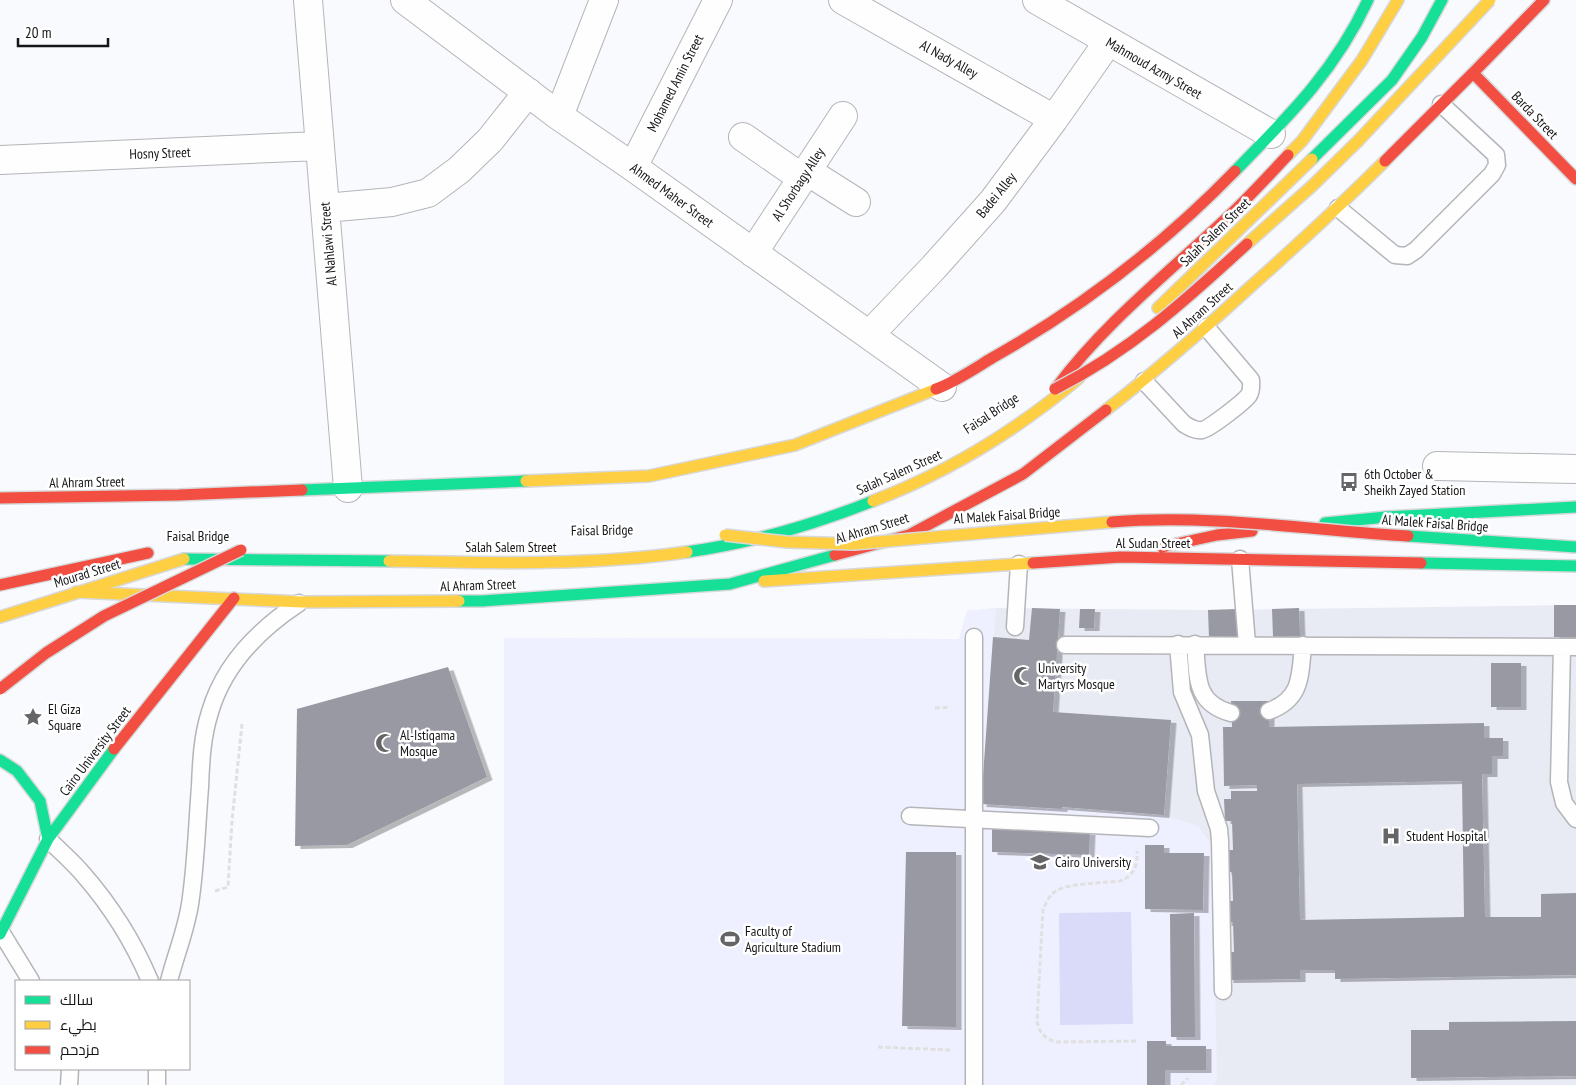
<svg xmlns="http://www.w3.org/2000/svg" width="1576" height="1085" viewBox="0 0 1576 1085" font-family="'PT Sans Narrow',Cairo,sans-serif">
<defs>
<filter id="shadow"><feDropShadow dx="5.5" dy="3" stdDeviation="0" flood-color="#0004"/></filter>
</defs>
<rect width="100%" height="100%" fill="#f9fafe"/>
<path fill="#e9ebf4" d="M1576 605V1085H504V638L959 639 967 611 996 608 1208 610Z"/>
<path fill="#eff0ff" d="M996 608 981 803 1062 809V807L1164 815 1198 826 1212 845 1217 1080 1213 1085H504V638L959 639 967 611Z"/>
<path fill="#d9dbf9" d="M1131 912 1133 1024 1060 1025 1059 913Z"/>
<path fill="#9899a2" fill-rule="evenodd" filter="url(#shadow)" d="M1554 605H1576V637H1554Z
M1032 608 1060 609 1053 712 1171 720 1164 815 1062 807V809L981 804 993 637 1029 640Z
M1299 608 1300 636 1273 637 1272 609Z
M1080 609H1095L1094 628H1079Z
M1237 609 1238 637 1209 638 1208 610Z
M1491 663H1521V707H1491Z
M448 667 487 777 347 845 295 846 297 709Z
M1231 701H1269V727L1484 723V738H1503V756H1492V774H1482L1485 917H1541V894L1576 893V975L1335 979V970H1300V979L1228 980 1227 952H1234L1233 922 1226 923V901H1233L1232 872H1226L1225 850H1233L1232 821H1225L1224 799H1231V791H1257V785L1224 786 1223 727H1232ZM1462 781 1464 917 1300 920 1297 784Z
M992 829 1090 832 1089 855 992 852Z
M1145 845H1164V853H1204L1203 910 1145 909Z
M906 852H956V1027L902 1026Z
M1194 913 1195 1037H1171L1170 914Z
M1576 1021V1076L1411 1078V1030H1449V1022Z
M1147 1041H1166V1046H1206V1070H1165V1085H1147Z"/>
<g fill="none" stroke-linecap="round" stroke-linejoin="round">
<g stroke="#b4b5b8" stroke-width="19">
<path id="lane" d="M1338 208 1395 255 1407 256 1416 250 1492 174 1497 165 1496 155 1441 104
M1144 381 1184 424C1189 427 1195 431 1202 430 1209 429 1244 402 1249 395 1252 390 1251 386 1251 380L1206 327
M1240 559 1247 644
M1015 627 1019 564
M974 637V1085
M1178 644 1182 692 1200 735 1206 791 1219 829 1220 841 1223 991
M1195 644C1198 676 1194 703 1231 713
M1065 645 1576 647
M1562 647 1559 782 1564 803 1576 819
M1269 711C1302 699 1300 676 1303 645
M910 816 1150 828
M48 839C60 851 73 862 83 874 111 906 134 943 150 981
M1 932 31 981
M169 981C176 953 188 926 191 897 196 861 197 824 200 787 201 762 202 737 210 712 224 664 258 630 299 603
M157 1069V1085
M69 1085 70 1069"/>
</g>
<g stroke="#b4b5b8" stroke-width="30">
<path id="street" d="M308 0 348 488
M405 0 559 116 633 167 942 387
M843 0 1054 119
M1037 0 1271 134
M559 116 604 0
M743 137 802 178
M0 160 319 146
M633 167 718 0
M807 171 856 202
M325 208 392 202 428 193 459 170 490 140 528 92
M753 253 843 116
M869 335 934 267 993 201 1054 119 1108 42
M1437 466 1576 469"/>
</g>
<g stroke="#d7d8da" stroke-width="14">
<path id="fast" d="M1312 159 1392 80 1422 37 1442 0
M1235 171C1289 116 1335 71 1368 0
M302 490 526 481
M1325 523 1386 517 1576 507
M687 552C751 543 813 525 873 501
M184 559 389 561
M1421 563 1576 566
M459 601H482L730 584 835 555
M0 760 17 771 40 801 48 839
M0 934 48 839 114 749"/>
</g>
<g stroke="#d7d8da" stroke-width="14">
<path id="slow" d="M1288 155 1302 141 1362 60 1398 0
M1158 308 1312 159
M1106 410C1155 372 1202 331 1248 289 1295 247 1341 205 1385 161
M526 481 649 476 795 445 936 389
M873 501C949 472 1017 430 1079 378
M389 561C488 563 589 566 687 552
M764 581 1033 563
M76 592 302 602 459 601
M0 617 184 559"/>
</g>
<g stroke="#d7d8da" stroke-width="14">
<path id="jam" d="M1544 0 1473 73 1576 179
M1385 161 1473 73
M1056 388C1106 321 1172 270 1232 213 1252 194 1270 174 1288 155
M936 389C955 382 974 369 992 358 1081 308 1164 244 1235 171
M0 498 179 495 302 490
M1162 547 1217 535 1252 531
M835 555 909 535 1023 474 1106 410
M1033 563 1121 557 1421 563
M0 585 148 553
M114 749 234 598"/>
</g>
<path stroke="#e0e0e0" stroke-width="3" stroke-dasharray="5 2.5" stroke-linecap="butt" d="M935 708 950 707
M215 891 228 887 232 821 242 724
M1136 1041 1057 1042C1045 1039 1039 1033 1037 1021L1043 910C1046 903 1049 895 1056 891 1068 883 1104 883 1120 881 1134 876 1138 865 1137 851
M878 1047 950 1050
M1181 1085 1188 1078"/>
<use href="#lane" stroke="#fefeff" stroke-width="16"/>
<use href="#street" stroke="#fefeff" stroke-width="28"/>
<use href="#fast" stroke="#16e098" stroke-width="11"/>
<use href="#slow" stroke="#ffcf43" stroke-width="11"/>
<use href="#jam" stroke="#f24e42" stroke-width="11"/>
<g stroke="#d7d8da" stroke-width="14" stroke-linecap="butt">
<path id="fast-bridge" d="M1408 536 1576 547"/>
</g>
<g stroke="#d7d8da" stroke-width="14" stroke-linecap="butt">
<path id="slow-bridge" d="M1247 244 1312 186 1358 141 1490 0
M725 535 787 542 854 544 1112 522"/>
</g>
<g stroke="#d7d8da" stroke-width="14" stroke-linecap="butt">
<path id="jam-bridge" d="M1055 389C1130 351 1185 301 1247 244
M1112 522C1211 514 1309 530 1408 536
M0 689 46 653 104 616 241 550"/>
</g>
<use href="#fast-bridge" stroke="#16e098" stroke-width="11"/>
<use href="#slow-bridge" stroke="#ffcf43" stroke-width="11"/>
<use href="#jam-bridge" stroke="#f24e42" stroke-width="11"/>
</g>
<defs>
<g id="bus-bare" transform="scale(1.5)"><path d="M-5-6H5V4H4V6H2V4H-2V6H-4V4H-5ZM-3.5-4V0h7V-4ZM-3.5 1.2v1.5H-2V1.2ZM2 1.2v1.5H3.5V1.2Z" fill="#656568" stroke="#fff" stroke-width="2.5" paint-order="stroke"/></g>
<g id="mosque-bare" transform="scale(1.5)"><path d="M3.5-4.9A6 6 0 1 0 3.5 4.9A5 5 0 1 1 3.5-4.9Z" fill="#656568" stroke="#fff" stroke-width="2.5" paint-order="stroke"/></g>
<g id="sight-bare" transform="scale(1.5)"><path d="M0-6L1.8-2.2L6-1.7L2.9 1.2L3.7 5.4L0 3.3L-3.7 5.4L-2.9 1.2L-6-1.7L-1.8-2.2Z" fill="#656568" stroke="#fff" stroke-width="2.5" paint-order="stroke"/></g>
<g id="hospital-bare" transform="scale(1.5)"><path d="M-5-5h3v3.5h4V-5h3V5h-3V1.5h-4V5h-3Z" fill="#656568" stroke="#fff" stroke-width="2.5" paint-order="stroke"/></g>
<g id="university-bare" transform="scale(1.5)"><path d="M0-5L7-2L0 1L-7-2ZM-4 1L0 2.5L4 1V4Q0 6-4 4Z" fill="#656568" stroke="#fff" stroke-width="2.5" paint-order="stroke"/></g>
<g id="stadium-bare" transform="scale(1.5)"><path d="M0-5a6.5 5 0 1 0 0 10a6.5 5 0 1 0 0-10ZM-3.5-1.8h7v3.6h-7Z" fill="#656568" stroke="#fff" stroke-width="2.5" paint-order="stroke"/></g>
</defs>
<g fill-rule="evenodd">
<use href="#bus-bare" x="1349" y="482"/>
<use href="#mosque-bare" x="1023" y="676"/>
<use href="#sight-bare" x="33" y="717"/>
<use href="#mosque-bare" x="385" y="743"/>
<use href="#hospital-bare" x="1391" y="836"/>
<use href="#university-bare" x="1040" y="862"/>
<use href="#stadium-bare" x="730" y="939"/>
</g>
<g text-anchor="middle" stroke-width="5" stroke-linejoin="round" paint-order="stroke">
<g font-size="14" fill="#151518" stroke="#fff">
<text transform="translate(949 59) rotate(29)" y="5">Al Nady Alley</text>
<text transform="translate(1154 68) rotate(30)" y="5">Mahmoud Azmy Street</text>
<text transform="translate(675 83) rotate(-63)" y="5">Mohamed Amin Street</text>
<text transform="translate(1535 115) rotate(46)" y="5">Barda Street</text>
<text transform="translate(160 153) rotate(-2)" y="5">Hosny Street</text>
<text transform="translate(798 184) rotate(-57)" y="5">Al Shorbagy Alley</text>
<text transform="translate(672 195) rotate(36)" y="5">Ahmed Maher Street</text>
<text transform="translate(996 195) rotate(-51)" y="5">Badei Alley</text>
<text transform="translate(1215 232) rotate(-44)" y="5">Salah Salem Street</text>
<text transform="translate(328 244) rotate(-95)" y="5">Al Nahlawi Street</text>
<text transform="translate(1202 310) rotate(-42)" y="5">Al Ahram Street</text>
<text transform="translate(991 413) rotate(-33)" y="5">Faisal Bridge</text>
<text transform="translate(899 472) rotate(-24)" y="5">Salah Salem Street</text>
<text transform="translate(87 482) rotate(-1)" y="5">Al Ahram Street</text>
<text transform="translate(1007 515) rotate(-4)" y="5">Al Malek Faisal Bridge</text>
<text transform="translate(1435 523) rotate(4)" y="5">Al Malek Faisal Bridge</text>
<text transform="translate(872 528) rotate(-17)" y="5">Al Ahram Street</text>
<text transform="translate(602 530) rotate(-1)" y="5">Faisal Bridge</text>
<text x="198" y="541">Faisal Bridge</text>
<text x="1153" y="548">Al Sudan Street</text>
<text x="511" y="552">Salah Salem Street</text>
<text transform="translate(87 573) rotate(-17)" y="5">Mourad Street</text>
<text transform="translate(478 585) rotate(-2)" y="5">Al Ahram Street</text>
<text transform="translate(95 751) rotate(-53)" y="5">Cairo University Street</text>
</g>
<g font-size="14" fill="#151518" stroke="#fff" text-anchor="start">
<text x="1364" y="479">6th October &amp;<tspan x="1364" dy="16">Sheikh Zayed Station</tspan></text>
<text x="1038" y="673">University<tspan x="1038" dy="16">Martyrs Mosque</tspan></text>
<text x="48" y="714">El Giza<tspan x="48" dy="16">Square</tspan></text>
<text x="400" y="740">Al-Istiqama<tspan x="400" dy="16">Mosque</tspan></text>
<text x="1406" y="841">Student Hospital</text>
<text x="1055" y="867">Cairo University</text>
<text x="745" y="936">Faculty of<tspan x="745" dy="16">Agriculture Stadium</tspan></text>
</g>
</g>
<rect x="15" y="980" width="175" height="90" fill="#ffffff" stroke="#a1a1a3"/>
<rect x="25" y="996" width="25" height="8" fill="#16e098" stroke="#a1a1a3"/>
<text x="60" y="1005" font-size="15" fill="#151518">سالك</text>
<rect x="25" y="1021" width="25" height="8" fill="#ffcf43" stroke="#a1a1a3"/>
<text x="60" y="1030" font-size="15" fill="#151518">بطيء</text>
<rect x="25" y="1046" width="25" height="8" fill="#f24e42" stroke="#a1a1a3"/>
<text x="60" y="1055" font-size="15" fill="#151518">مزدحم</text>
<path d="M18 38v8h90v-8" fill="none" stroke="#151518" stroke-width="2.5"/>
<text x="25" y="38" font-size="15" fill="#151518" stroke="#ffffff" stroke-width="4" paint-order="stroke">20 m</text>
</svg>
